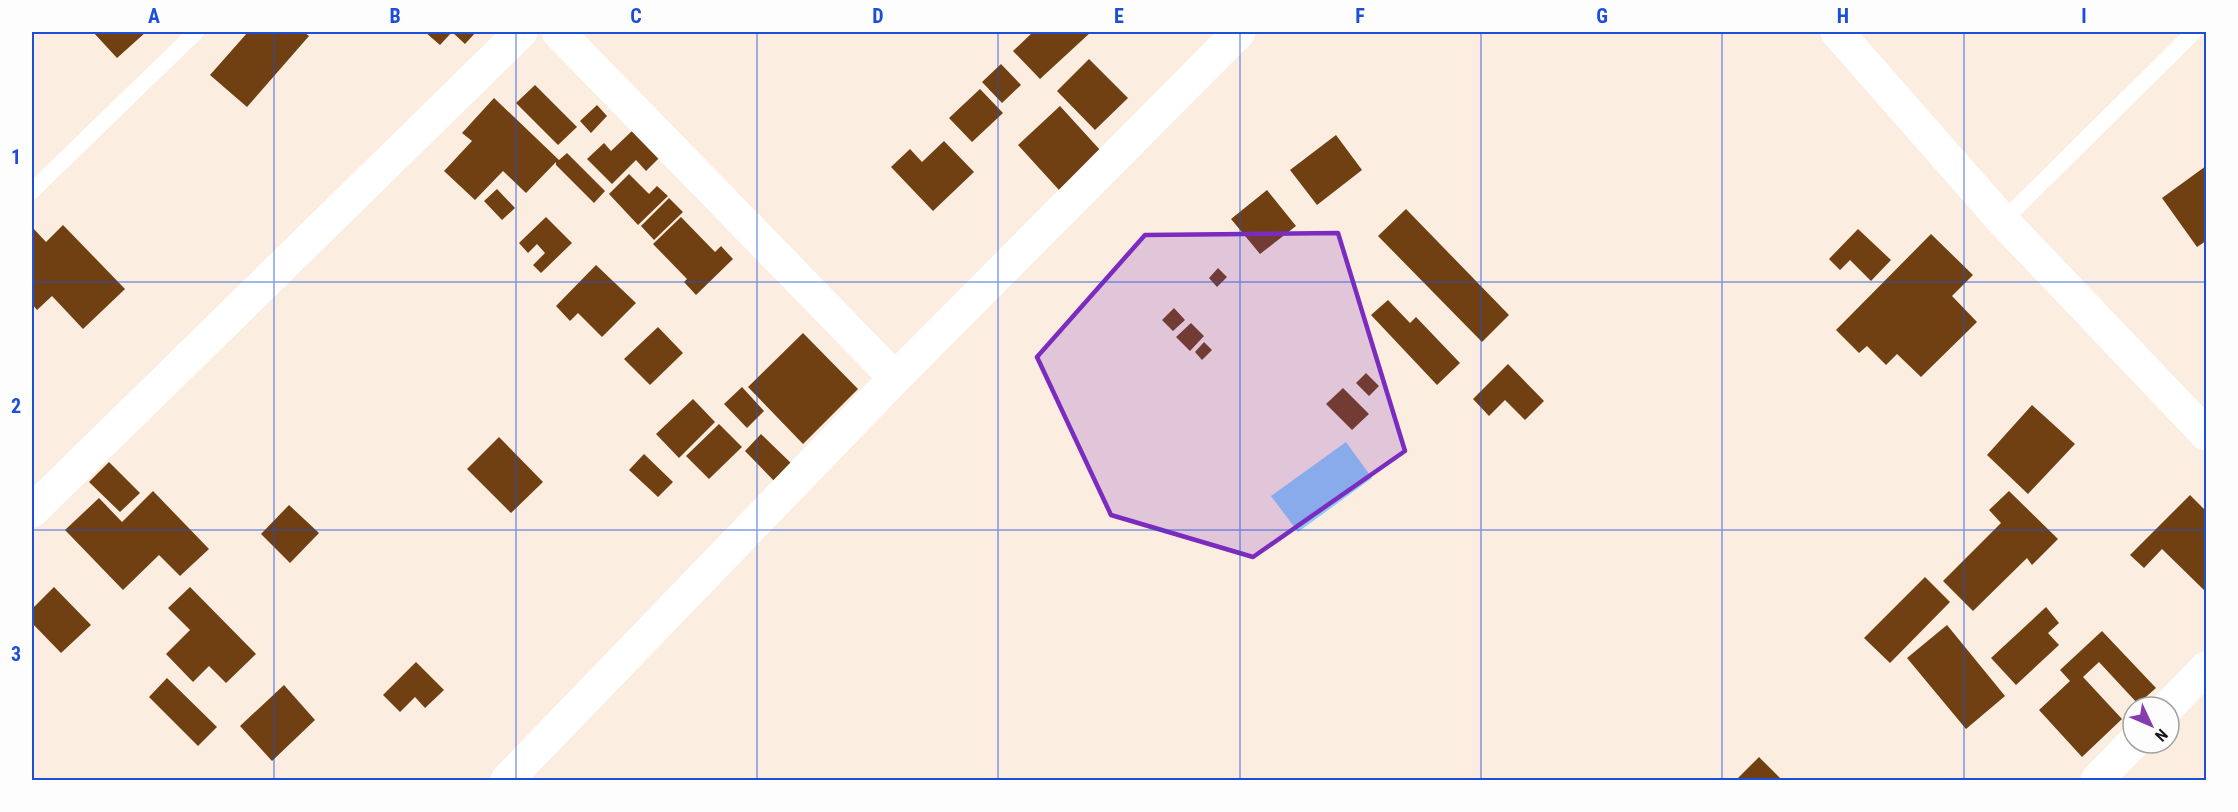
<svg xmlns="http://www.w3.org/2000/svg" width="2238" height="812" viewBox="0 0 2238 812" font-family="'Roboto Condensed',sans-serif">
<rect width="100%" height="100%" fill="#fbede0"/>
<path fill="#8ecbf7" d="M1346 442 1372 478 1298 532 1271 496Z"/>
<path fill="#704012" d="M93 32H146L117 58Z
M248 32H304L309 36 247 107 210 75Z
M425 32H476L465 44 452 32 440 45Z
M1033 32H1091L1040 79 1013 51Z
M1089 59 1128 98 1095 130 1057 91Z
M1001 64 1021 85 1002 103 982 82Z
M535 85 577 127 558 145 516 103Z
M980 89 1003 113 972 142 949 118Z
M494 98 559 160 567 153 605 191 594 203 556 165V162L526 193 503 171 475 200 444 171 472 141 462 133Z
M597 105 607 116 591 133 580 121Z
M1060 106 1101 151 1059 190 1018 145Z
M632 131 659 158 646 171 636 160 612 184 587 159 604 143 611 151Z
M1336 135 1362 170 1317 205 1290 170Z
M944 141 974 172 933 211 891 167 910 149 922 162Z
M2206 166V241L2197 247 2162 198Z
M629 174 649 194 657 186 668 196 638 225 609 194Z
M497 189 515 208 502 220 484 201Z
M1267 190 1296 226 1260 254 1231 219Z
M669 198 683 212 654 240 641 226Z
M1406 209 1509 315 1482 342 1378 236Z
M546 217 572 243 541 273 533 265 545 253 537 244 528 253 519 243Z
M681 217 715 252 721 246 733 259 696 295 684 282 687 279 653 244Z
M63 225 125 289 83 329 52 296 37 310 32 304V227L46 242Z
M1858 229 1891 260 1871 281 1850 260 1840 270 1829 259Z
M1931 234 1973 275 1952 296 1977 322 1921 377 1897 354 1886 365 1867 346 1859 353 1836 330Z
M596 265 636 303 602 337 578 313 570 321 556 306Z
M1218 268 1227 277 1217 287 1209 278Z
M1388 300 1410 323 1416 317 1460 363 1437 385 1371 315Z
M1174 308 1185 320 1173 331 1162 320Z
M1191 323 1204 336 1190 351 1176 337Z
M658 327 683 353 650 385 624 359Z
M803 333 858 389 803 444 748 387Z
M1204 342 1212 350 1202 360 1195 352Z
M1508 364 1544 401 1525 420 1505 400 1489 416 1473 399Z
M1366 373 1379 386 1369 396 1356 383Z
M742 387 764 411 747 428 724 404Z
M1343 388 1369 414 1352 430 1326 404Z
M693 399 715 422 679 458 656 434Z
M2032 405 2075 444 2028 494 1987 455Z
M719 424 742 447 709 479 686 456Z
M761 434 793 465 776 483 745 451Z
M499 437 543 482 511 513 467 469Z
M644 454 673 482 658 497 629 470Z
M109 462 140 493 120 512 89 482Z
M153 491 209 549 180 576 159 555 123 590 65 530 99 498 122 522Z
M2009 491 2058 539 2032 565 2027 558 1973 611 1943 581 2001 523 1989 510Z
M2190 495 2206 511V592L2162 549 2144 568 2130 555Z
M289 505 319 533 290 563 261 534Z
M1925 577 1950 602 1890 663 1864 638Z
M54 587 91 625 61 653 32 623V609Z
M190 587 256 654 226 683 209 666 193 682 166 654 190 630 168 608Z
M2046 607 2059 623 2048 633 2059 645 2016 685 1991 658Z
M1947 625 2005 696 1966 729 1907 658Z
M2102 631 2156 688 2138 704 2099 662 2083 677 2122 719 2082 757 2039 710 2070 681 2060 670Z
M416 662 444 690 425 708 415 697 400 712 383 695Z
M167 678 217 727 198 746 149 697Z
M284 685 315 720 272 761 240 726Z
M1759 757 1782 780H1736Z"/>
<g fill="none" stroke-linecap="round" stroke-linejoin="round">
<path stroke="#fff" stroke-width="16" d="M32 191 196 32
M2003 221 2194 32"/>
<path stroke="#fff" stroke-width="33" d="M558 32 895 378
M1837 32 2003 221 2206 434
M32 511 521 32
M507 780 895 378 1239 32"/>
<path stroke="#fff" stroke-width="33" d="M2168 707 2206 668
M2097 780 2133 743"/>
</g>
<path fill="#7b2cbf" fill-opacity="0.2" stroke="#7b2cbf" stroke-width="4.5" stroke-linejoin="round" d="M1338 233 1405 451 1253 557 1111 515 1037 357 1145 235Z"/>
<path fill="none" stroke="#1d4ed8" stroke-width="1.5" stroke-opacity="0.55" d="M274 32V780M516 32V780M757 32V780M998 32V780M1240 32V780M1481 32V780M1722 32V780M1964 32V780M32 282H2206M32 530H2206"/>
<rect width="2238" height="812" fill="none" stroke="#fdfdfd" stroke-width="66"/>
<g transform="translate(2151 725) rotate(134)"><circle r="28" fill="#fdfdfd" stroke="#a3a19f" stroke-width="1.5"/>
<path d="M0-4.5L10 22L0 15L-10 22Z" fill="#853caf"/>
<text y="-9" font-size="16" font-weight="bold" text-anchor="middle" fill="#1b1612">N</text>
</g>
<rect x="33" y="33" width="2172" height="746" fill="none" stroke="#1d4ed8" stroke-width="2"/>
<g font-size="20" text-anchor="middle" font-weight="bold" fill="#1d4ed8">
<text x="154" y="23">A</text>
<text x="395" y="23">B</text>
<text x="636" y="23">C</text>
<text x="878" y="23">D</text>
<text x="1119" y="23">E</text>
<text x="1360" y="23">F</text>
<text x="1602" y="23">G</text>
<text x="1843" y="23">H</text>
<text x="2084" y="23">I</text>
<text x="16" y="164">1</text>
<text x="16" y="413">2</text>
<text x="16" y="661">3</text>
</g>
</svg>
